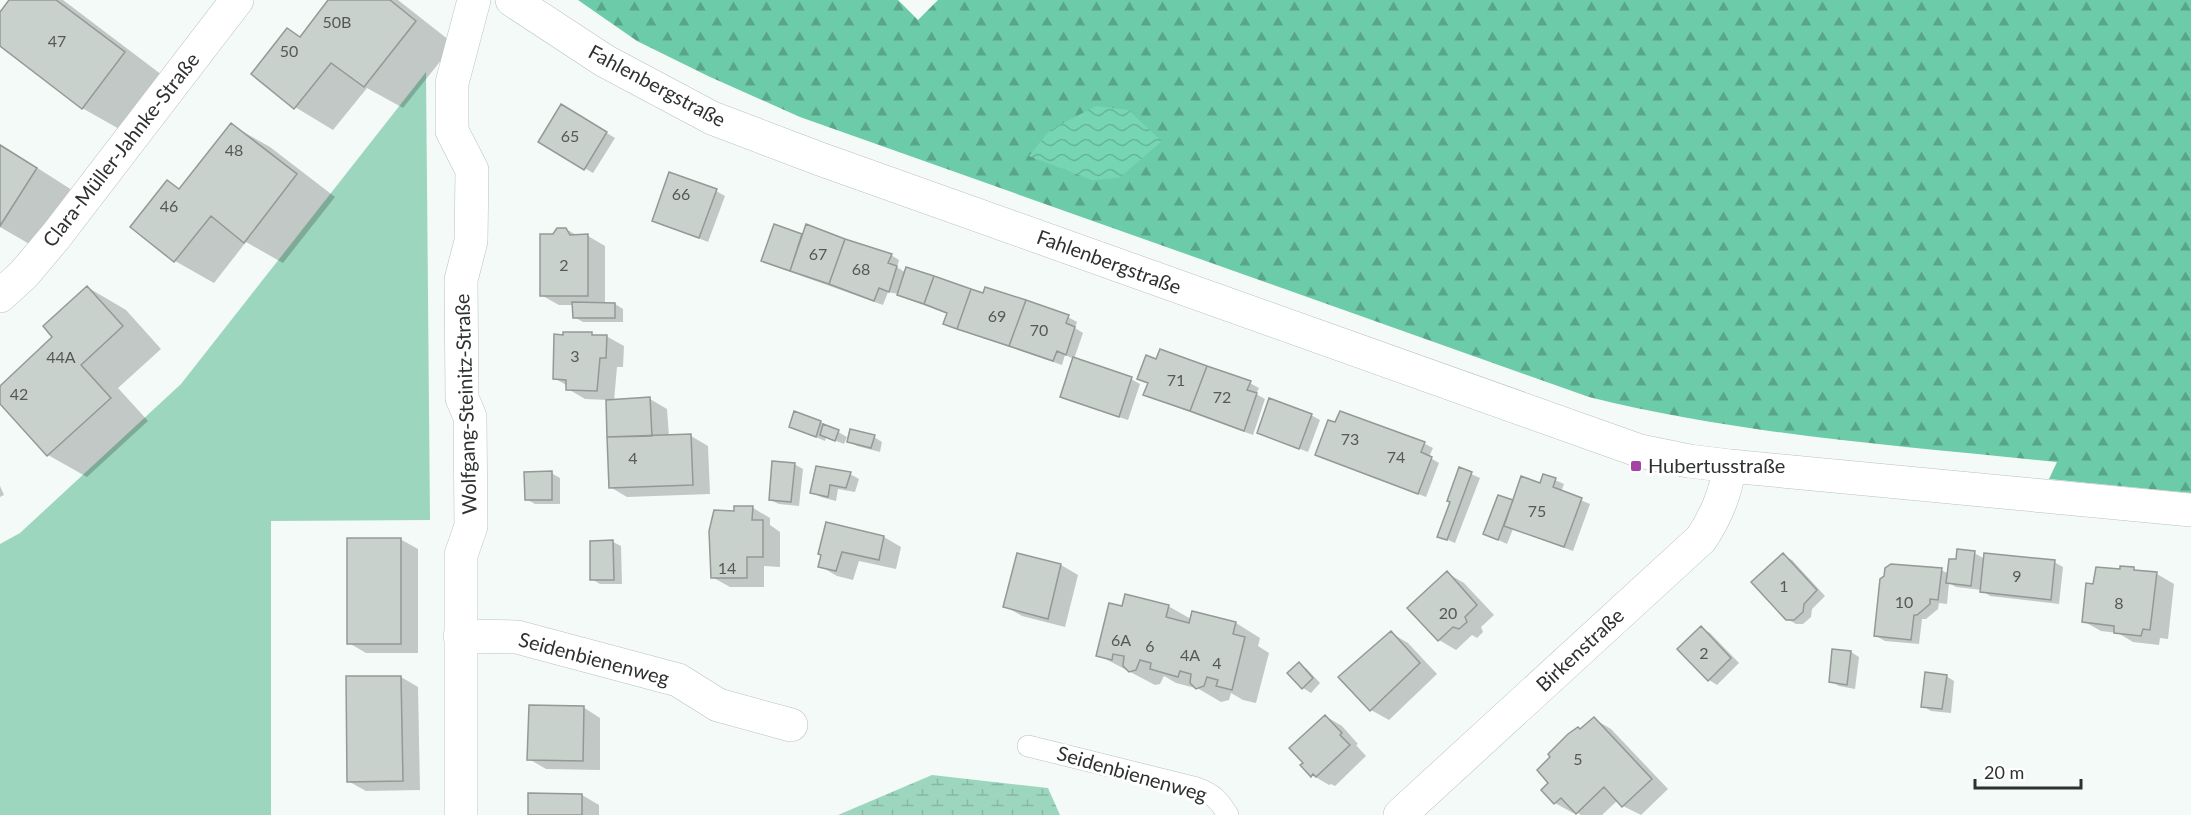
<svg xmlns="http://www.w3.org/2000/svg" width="2191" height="815" viewBox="0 0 2191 815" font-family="Lato,sans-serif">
<defs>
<pattern id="forest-firs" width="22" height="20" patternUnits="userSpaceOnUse" patternTransform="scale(1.5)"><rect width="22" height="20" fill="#6ccba9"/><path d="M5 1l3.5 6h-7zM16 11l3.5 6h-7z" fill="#59a58a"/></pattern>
<pattern id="wetland-marsh" width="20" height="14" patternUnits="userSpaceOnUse" patternTransform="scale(1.5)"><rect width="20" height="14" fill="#9dd6bf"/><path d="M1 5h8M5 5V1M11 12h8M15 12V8" fill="none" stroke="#88b8a4"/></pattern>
<pattern id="water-waves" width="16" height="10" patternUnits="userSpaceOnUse" patternTransform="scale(1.5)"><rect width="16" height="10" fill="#76d5b2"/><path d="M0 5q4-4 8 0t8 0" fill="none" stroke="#66b799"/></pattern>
</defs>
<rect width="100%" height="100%" fill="#f3faf7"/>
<path fill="url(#forest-firs)" d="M578 0H898L918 20 938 0H2191V493L2049 479 2057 462C1901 446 1742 435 1589 397L800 117 708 76 637 41Z"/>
<path fill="url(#wetland-marsh)" d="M932 775 1048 788 1060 815H838Z"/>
<path fill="#9dd6bf" d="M426 72 430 520 271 521V815H0V544L20 533 181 384Z"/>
<path fill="url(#water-waves)" d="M1096 106 1128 110 1162 141 1119 178 1092 180 1029 156 1050 130Z"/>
<path fill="#0003" d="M11 0H63L162 75 121 130 82 108 0 45V15Z
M330 0H398L454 44 403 108 367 88 333 130 295 107 288 30 301 38Z
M562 106 615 138 593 173 540 142Z
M231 125 270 147 335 197 283 263 246 242 214 283 175 261 132 227 167 182 180 189Z
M0 144 75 192 38 249 0 227Z
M716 191 725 196 708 242 653 220Z
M775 226 803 236 891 255 899 260 897 267 906 273 1068 317 1077 322 1075 328 1083 333 1074 359 1065 355 1062 365 954 328 945 323 948 314 907 299 898 294 888 292 883 305 771 265 763 260Z
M566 229 578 236H588L605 246V304H615L623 309V322H583L574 317V305H559L541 295 554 236Z
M87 287 126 310 161 349 118 388 148 421 87 477 48 455 0 402V388L54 337Z
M591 334 596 336H606L624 346 623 367H617L614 401 650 399 667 409 669 437 691 436 708 446 710 494 627 497 610 487 608 400 585 399 568 389V386L554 378Z
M1161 351 1250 383 1259 388 1256 394 1265 399 1253 435 1154 399 1145 394 1149 384 1139 378 1157 360Z
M1074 359 1131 379 1140 384 1128 420 1070 401 1062 396Z
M795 413 821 422 847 437 844 444 826 437 825 441 791 426Z
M1340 413 1425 444 1433 448 1429 457 1439 463 1426 497 1317 454Z
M1311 415 1320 420 1308 452 1258 433Z
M874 437 882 442 880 452 857 446 849 441Z
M794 464 803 469 799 506 779 504 770 500Z
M1460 469 1480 478 1455 543 1439 536 1452 502Z
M551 473 560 478V504H535L526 499Z
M850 474 859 479 855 492 838 489 836 501 821 497 812 492Z
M1555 480 1564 484 1561 492 1590 504 1573 551 1513 529 1507 544 1485 534 1514 502 1541 485Z
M0 486 4 495 0 497Z
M753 508 770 518V525L780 532V567L764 566V587H730L712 577 735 512Z
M884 537 901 547 896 569 859 561 853 580 837 576 820 566 822 555Z
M400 539 418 549V653H366L349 643Z
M613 542 621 546 622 584H600L592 579Z
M1974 553 1985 559 2054 562 2063 567 2059 604 1990 596 1982 590 1956 587 1949 583 1947 604 1939 603 1938 609 1926 619H1922L1919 644 1885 641 1876 636 1941 570 1949 574 1957 561Z
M1018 554 1061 565 1078 575 1065 627 1022 616 1005 606Z
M1783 555 1792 560 1825 596 1812 609 1811 617 1803 624H1796L1787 619Z
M2134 569 2140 572 2157 574 2174 584 2168 639 2160 638 2159 645 2133 642 2118 633 2101 631 2083 621 2095 586Z
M1447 573 1464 583 1494 615 1481 627 1483 632 1477 638 1472 635 1456 650 1439 640Z
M1168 606 1191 619 1236 623 1260 638 1258 646 1269 653 1256 703 1243 700 1231 693 1229 700 1221 702 1199 689 1176 683 1164 676 1160 684 1155 685 1098 655 1123 608Z
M1701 628 1710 633 1739 663 1717 685 1709 680Z
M1391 633 1408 643 1437 674 1389 720 1371 710 1341 677Z
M1833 650 1851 652 1859 657 1855 689 1839 686 1830 681Z
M1299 664 1307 669 1320 683 1311 693 1303 688Z
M1946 676 1954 681 1951 713 1931 711 1923 706Z
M401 677 418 687 420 790 366 791 348 781 347 678Z
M583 707 600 718V770L546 769 529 759Z
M1325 716 1342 726 1358 744 1356 745 1366 756 1335 786 1331 784 1329 785 1312 775Z
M1594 719 1611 729 1668 789 1641 815 1623 806 1618 800 1602 815H1581L1575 811 1573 813 1555 803 1544 790 1550 783 1581 730Z
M582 795 599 805V815H530Z"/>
<path fill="#c9d1cd" stroke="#929996" stroke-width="1.5" d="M9 0H56L125 52 82 109 0 46V12Z
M328 0H390L416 21 364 87 331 63 294 109 251 74 287 28 300 37Z
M561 104 607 132 584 170 538 142Z
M231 123 297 174 244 243 211 216 174 262 130 227 167 180 179 189Z
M0 145 37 168 0 226Z
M669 172 717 189 699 238 652 221Z
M774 224 802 234 790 271 761 261Z
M806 224 845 239 829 284 790 271Z
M557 228H566L570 235 588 234V296H540V234H553Z
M845 239 892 254 888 263 897 266 889 292 879 288 874 301 829 284Z
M906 267 934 276 924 304 897 295Z
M934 276 971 289 957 329 943 324 947 313 924 304Z
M87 286 123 326 81 365 111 398 47 456 0 404V386L52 337 43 326Z
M985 287 1026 300 1009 346 957 329 971 289 983 293Z
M1026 300 1069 315 1066 323 1075 327 1066 355 1057 351 1053 361 1009 346Z
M572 302 615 303V318H573Z
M563 332H592V335H607L606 358H600L597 391 566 390V380L553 379 554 334 563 335Z
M1160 349 1207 366 1190 411 1143 395 1148 383 1137 379 1146 355 1156 359Z
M1073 357 1132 377 1119 417 1060 397Z
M1207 366 1251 381 1247 390 1257 393 1244 431 1190 411Z
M650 397 652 436 607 437 606 400Z
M1269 398 1312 414 1299 449 1257 433Z
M794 411 821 421 816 437 789 427Z
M1340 411 1425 442 1421 452 1432 457 1418 494 1315 455 1328 420 1335 422Z
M823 424 839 430 835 441 820 435Z
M850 429 875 435 871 448 847 442Z
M691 434 693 485 609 488 607 437Z
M772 461 795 463 791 502 769 500Z
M816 466 851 472 846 488 830 485 828 497 810 493Z
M1459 467 1472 472 1447 540 1437 537 1450 502 1447 501Z
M552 471V500H525L524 472Z
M1543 474 1556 478 1553 487 1582 498 1564 547 1504 526 1521 476 1540 483Z
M1498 495 1513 500 1498 540 1483 534Z
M734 506H753L752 520H763V557H747V578H711L709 531 714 510 734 511Z
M826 522 884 536 879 560 842 552 836 571 818 567 821 555 818 554Z
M347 538H401V644H347Z
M613 540 614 580H590V541Z
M1957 549 1975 551 1971 586 1946 583 1949 559H1956Z
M1017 553 1061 564 1048 619 1003 607Z
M1783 553 1817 590 1804 604 1803 612 1794 620H1786L1751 582Z
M1984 553 2055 560 2051 600 1980 592Z
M1891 564 1942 568 1938 600 1930 599V604L1917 615H1914L1911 640 1874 636 1880 579 1884 576 1885 568Z
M2120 566 2134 567V570L2157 572 2150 630 2143 629 2141 636 2114 633V626L2082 622 2086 583 2093 584 2096 567 2120 569Z
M1447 571 1477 605 1465 617 1467 622 1459 629 1453 627 1438 641 1407 608Z
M1125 594 1169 605 1166 617 1189 623 1192 611 1236 622 1233 634 1245 637 1232 690 1216 686 1218 680 1207 677 1204 686 1196 689 1190 683 1191 674 1180 671 1178 677 1150 669 1151 663 1140 660 1136 670 1129 672 1123 666 1124 656 1113 654 1112 660 1096 656 1109 603 1122 606Z
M1701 626 1731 658 1708 681 1677 649Z
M1391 631 1420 663 1370 711 1338 677Z
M1832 649 1851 651 1847 685 1829 682Z
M1299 662 1313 678 1302 689 1287 673Z
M1925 672 1947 675 1942 709 1921 707Z
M346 676H401L403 781 347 782Z
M529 705 584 706 583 761 527 760Z
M1325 715 1342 733 1340 735 1350 745 1316 777 1313 774 1311 777 1300 765 1303 763 1289 748Z
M1594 717 1652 779 1622 807 1604 787 1576 814 1561 798 1554 804 1541 790 1548 783 1537 770 1550 757 1548 754 1568 734 1578 727 1580 729Z
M528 793 582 794V815H528Z"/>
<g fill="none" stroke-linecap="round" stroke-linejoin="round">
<g stroke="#bac1be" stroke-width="22">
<path id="service" d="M1028 746 1197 788C1213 794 1219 800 1228 815"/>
</g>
<g stroke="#bac1be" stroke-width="34">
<path id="minor" d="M512 0 605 61 712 118 820 159 1640 451 1689 461 1730 466 2191 510
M0 296 24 274 56 236 237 0
M460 636 517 637 678 680 718 705 791 725
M461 815V555L471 526 470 417 462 398 461 280 471 241 472 170 452 131V83L474 0
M1400 815 1701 539C1717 515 1725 494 1730 466"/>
</g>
<use href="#service" stroke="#fff" stroke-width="21"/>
<use href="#minor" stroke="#fff" stroke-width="33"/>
</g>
<rect fill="#a542a8" stroke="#fff" stroke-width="2" x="1630" y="460" width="12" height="12" rx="3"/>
<g text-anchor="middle" stroke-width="6" stroke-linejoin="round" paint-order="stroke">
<g font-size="16" fill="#555957">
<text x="337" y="28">50B</text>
<text x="57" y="47">47</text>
<text x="289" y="57">50</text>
<text x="570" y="142">65</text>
<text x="234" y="156">48</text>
<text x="681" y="200">66</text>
<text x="169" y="212">46</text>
<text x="818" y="260">67</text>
<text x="564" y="271">2</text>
<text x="861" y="275">68</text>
<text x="997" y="322">69</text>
<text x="1039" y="336">70</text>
<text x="575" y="362">3</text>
<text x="61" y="363">44A</text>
<text x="1176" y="386">71</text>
<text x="19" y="400">42</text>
<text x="1222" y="403">72</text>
<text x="1350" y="445">73</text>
<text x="1396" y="463">74</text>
<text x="633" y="464">4</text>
<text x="1537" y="517">75</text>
<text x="727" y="574">14</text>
<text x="2017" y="582">9</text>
<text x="1784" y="592">1</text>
<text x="1904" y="608">10</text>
<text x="2119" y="609">8</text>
<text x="1448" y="619">20</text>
<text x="1121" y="646">6A</text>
<text x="1150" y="652">6</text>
<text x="1704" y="659">2</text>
<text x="1190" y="661">4A</text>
<text x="1217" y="669">4</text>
<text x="1578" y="765">5</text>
</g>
<g font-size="20" fill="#2e3130" stroke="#fff">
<text transform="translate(657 86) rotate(28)" y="7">Fahlenbergstraße</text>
<text transform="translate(121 150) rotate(-52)" y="7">Clara-Müller-Jahnke-Straße</text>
<text transform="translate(1109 262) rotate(20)" y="7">Fahlenbergstraße</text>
<text transform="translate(466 404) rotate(-92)" y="7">Wolfgang-Steinitz-Straße</text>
<text transform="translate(1580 650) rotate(-43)" y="7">Birkenstraße</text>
<text transform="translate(594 659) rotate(15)" y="7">Seidenbienenweg</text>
<text transform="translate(1132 774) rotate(16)" y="7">Seidenbienenweg</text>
</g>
<g font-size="20" fill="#2e3130" stroke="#fff" text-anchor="start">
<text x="1648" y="473">Hubertusstraße</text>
</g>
</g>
<path d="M1975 779v9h106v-9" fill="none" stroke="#2e3130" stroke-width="3"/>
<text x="1984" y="779" font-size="18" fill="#2e3130" stroke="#ffffff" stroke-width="4.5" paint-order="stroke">20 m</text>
</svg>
